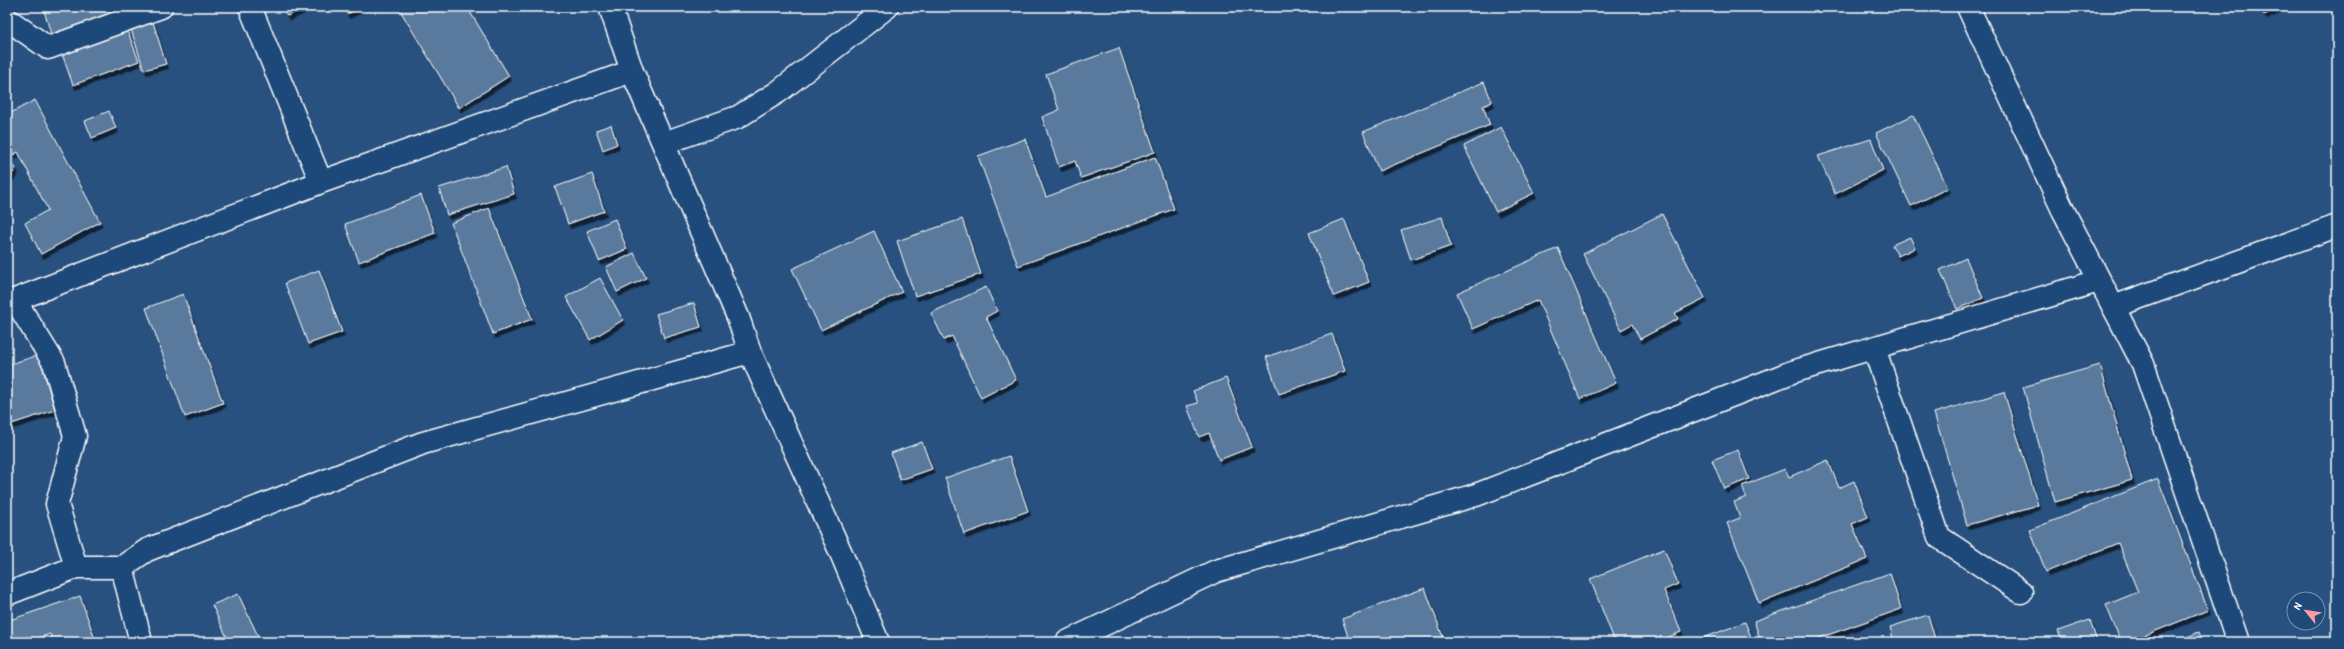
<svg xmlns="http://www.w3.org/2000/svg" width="2344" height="649" viewBox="0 0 2344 649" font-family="'Patrick Hand',sans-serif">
<defs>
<filter id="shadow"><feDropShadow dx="2.5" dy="4.5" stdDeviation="0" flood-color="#0009"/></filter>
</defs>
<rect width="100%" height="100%" fill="#28517f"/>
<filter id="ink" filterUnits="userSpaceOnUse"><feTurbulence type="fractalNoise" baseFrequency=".025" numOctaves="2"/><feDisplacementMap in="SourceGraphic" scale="8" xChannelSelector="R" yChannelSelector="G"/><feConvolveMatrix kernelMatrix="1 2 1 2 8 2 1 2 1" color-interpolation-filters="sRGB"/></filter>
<g filter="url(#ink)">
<path fill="#5a7a9d" stroke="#fff" filter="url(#shadow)" d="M43 7H123L124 11 51 34Z
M282 7H307L287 16Z
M344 7H362L347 14Z
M398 7H443L447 13 457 7H467L509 76 459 108Z
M2260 7H2281L2264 15Z
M152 19 166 64 144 70 130 26Z
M126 27 139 61 73 85 61 51Z
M1119 48 1155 152 1081 178 1075 161 1059 167 1042 117 1059 110 1046 74Z
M1484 82 1492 102 1483 106 1490 125 1379 171 1363 132Z
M35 100 100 222 41 254 25 223 48 210 18 152 13 155 7 143V115Z
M109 111 116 128 92 138 85 121Z
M1913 115 1948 188 1911 206 1876 133Z
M611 125 617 144 603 150 596 130Z
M1501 127 1534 193 1496 212 1464 146Z
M1025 139 1046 197 1155 157 1174 209 1018 266 978 156Z
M1871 139 1883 170 1835 194 1818 156Z
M7 161 16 168 7 182Z
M506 167 514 194 447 215 439 188Z
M592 174 604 211 568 224 555 187Z
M421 195 435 233 359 262 345 224Z
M489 208 532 319 493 334 451 223Z
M1662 214 1705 298 1675 313 1678 319 1640 339 1632 324 1621 330 1583 254Z
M1442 217 1451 246 1411 260 1401 230Z
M615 219 627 249 599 261 587 231Z
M962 219 981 274 915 296 897 241Z
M1344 219 1369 282 1334 296 1309 233Z
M874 231 902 292 821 330 792 269Z
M1910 237 1915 248 1898 256 1892 245Z
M1558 248 1616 383 1580 399 1538 300 1473 329 1457 293Z
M634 253 646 278 617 292 606 267Z
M1966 258 1983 298 1957 309 1940 270Z
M319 270 342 332 308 344 285 283Z
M600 278 623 320 590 340 566 297Z
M986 287 997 311 986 317 1016 380 981 398 952 336 944 340 931 313Z
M183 294 223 403 185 417 146 308Z
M694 303 701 327 664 338 656 314Z
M1332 334 1345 371 1279 394 1266 357Z
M39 355 55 410 8 425 7 365Z
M2100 365 2132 480 2055 502 2023 387Z
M1226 378 1252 447 1219 460 1209 433 1199 437 1187 406 1198 403 1193 391Z
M2004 392 2038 505 1967 525 1934 413Z
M922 442 932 469 900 480 891 453Z
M1738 450 1749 479 1724 489 1712 460Z
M1009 456 1028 511 964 534 945 478Z
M1828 460 1839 488 1854 481 1868 517 1852 524 1867 559 1759 603 1727 523 1740 518 1734 502 1746 497 1742 486 1785 469 1789 477Z
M2158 479 2208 610 2128 642H2121L2106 605 2138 592 2118 543 2046 572 2030 530Z
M1664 549 1678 584 1664 590 1681 632 1657 642H1615L1590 579Z
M1890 573 1901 609 1808 642H1761L1754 621Z
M1425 588 1444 640 1437 642H1350L1342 619Z
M238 594 261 642H229L212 605Z
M80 596 96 642H53L50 634 26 642H7V621Z
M1928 615 1936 642H1894L1890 627Z
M2090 620 2097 642H2062L2058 631Z
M1745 622 1753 642H1693Z
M2199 632 2203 642H2175Z"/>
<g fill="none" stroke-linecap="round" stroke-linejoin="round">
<g stroke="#fff" stroke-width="25">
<path id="minor" d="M250 7 321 182
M610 7 632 71 738 317 750 352 841 553 878 642
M1968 7 2063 210 2143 364 2238 642
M7 19 48 48 161 7
M664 143 738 117 778 92 887 7
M15 300 54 363 75 436 57 504 76 567
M7 303 321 182 632 71
M2113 307 2337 226
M1874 348 1939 537 2021 592
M122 567 141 642
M7 594 76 567H122L147 550 423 443 750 352
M1067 642 1216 571 1476 495 1792 372 2099 281"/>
</g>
<use href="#minor" stroke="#1f4a7a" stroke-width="22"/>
</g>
</g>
<rect width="2344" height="649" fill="none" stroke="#1f4a7a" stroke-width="24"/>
<rect x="12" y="12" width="2320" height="625" fill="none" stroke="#fff" stroke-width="1.5" filter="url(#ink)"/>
<g transform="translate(2306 611) rotate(300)"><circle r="19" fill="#1f4a7a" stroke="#7992af"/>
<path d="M0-3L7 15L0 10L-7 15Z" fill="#ff9aa2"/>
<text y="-6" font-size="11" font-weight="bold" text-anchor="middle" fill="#ffffff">N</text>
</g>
</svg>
